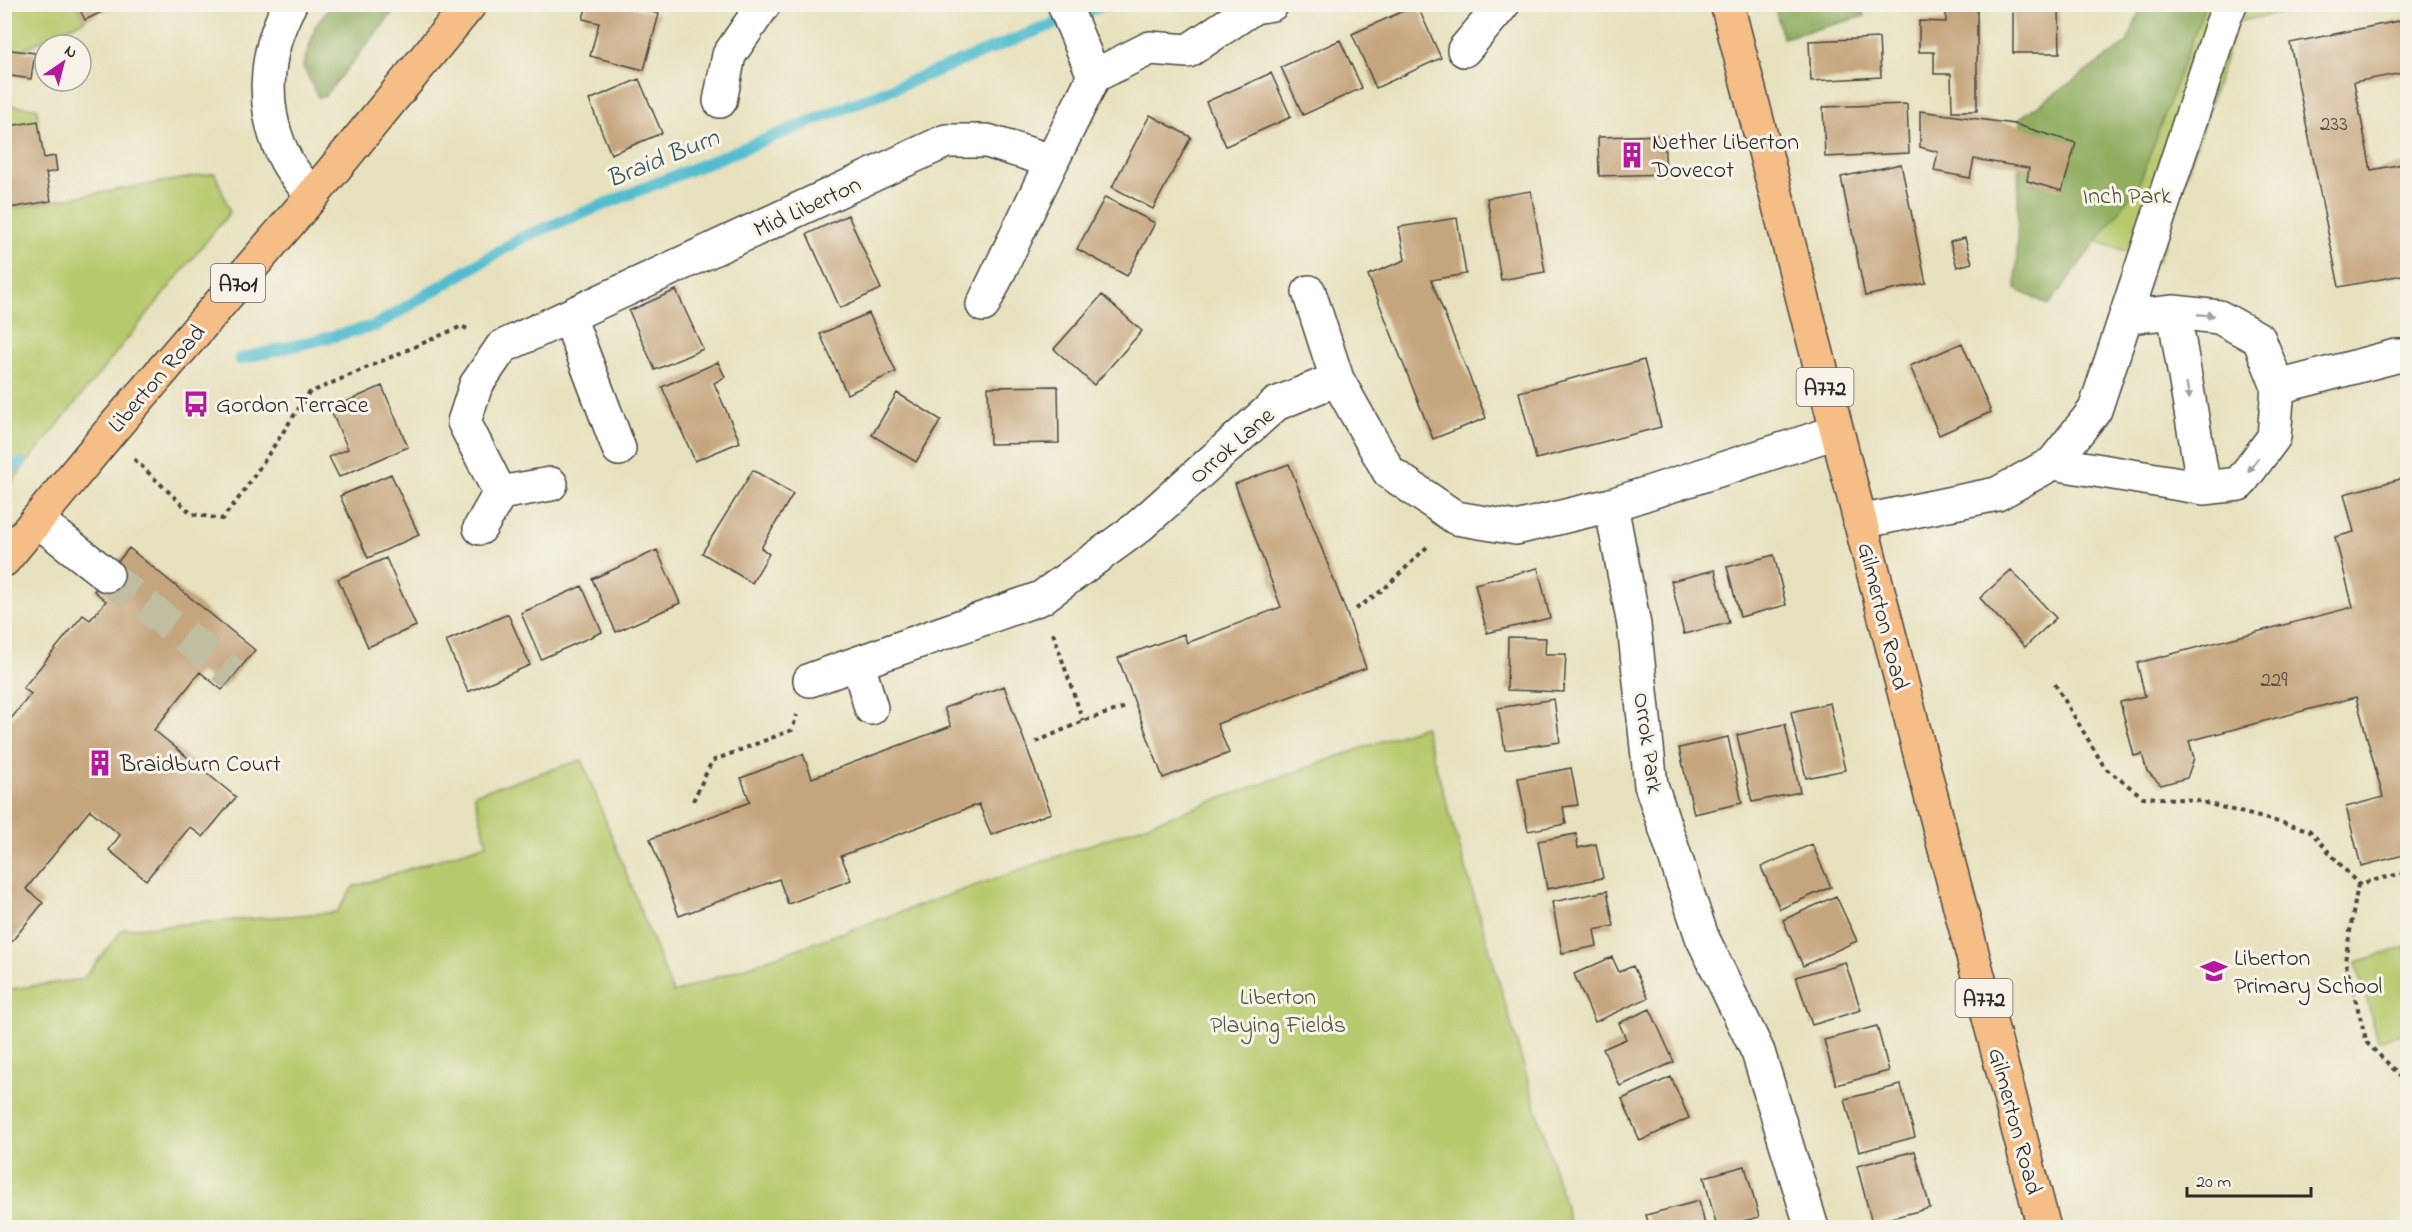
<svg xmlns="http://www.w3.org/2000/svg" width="2412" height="1232" viewBox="0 0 2412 1232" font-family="'Indie Flower',sans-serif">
<rect width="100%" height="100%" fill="#f7f3e8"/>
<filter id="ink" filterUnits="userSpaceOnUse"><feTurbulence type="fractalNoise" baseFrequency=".0167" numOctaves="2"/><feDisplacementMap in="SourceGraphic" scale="12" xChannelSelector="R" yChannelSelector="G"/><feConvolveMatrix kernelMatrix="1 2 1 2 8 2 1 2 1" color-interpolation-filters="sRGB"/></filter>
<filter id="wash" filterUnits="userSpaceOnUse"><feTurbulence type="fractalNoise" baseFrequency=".008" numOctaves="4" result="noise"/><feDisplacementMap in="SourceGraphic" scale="24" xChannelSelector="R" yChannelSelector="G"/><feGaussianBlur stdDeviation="1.35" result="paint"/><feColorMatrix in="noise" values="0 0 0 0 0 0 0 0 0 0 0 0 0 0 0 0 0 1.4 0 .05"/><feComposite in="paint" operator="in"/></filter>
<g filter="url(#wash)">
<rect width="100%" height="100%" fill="#e7e1be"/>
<path fill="#b6c96c" stroke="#707a4c" stroke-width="1.5" d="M5 5H77L85 20 20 51 5 49Z
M2158 5H2318L2237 22 2158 262 2051 226Z
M5 105 37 108 38 121 5 127Z
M215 173 230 212 5 490V209Z
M1424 726 1571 1227H5V990L83 979 123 929 337 912 353 887 487 844 474 794 582 760 673 993Z
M2407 947V1032L2378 1040 2356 962Z"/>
<path fill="#90ad60" stroke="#5e6c46" stroke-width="1.5" d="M332 5H399L324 97H318L303 66 316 25Z
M1774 5H1858L1865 16 1783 38Z
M2142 5H2205L2139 184 2049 305 2016 289 2020 118 2127 43Z"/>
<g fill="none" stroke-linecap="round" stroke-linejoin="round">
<path stroke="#53bdcf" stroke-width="12" d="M240 359 375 326 523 237 1028 34 1107 4
M4 470 21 463"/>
</g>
<g id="blocks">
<path fill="#c5a57d" d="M77 4H118L85 20Z
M587 4H633L632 7 659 14 644 70 590 56 599 23 583 19Z
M1946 4H1977V111H1952L1951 74H1934V52H1919V21L1946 22Z
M2013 4H2076V7H2059L2060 53H2013Z
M1417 5 1441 58 1376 88 1352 34Z
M2408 19V72L2354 82 2371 170 2408 163V274L2339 287 2290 43Z
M1879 38 1881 77 1811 81 1809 41Z
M1340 40 1362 88 1303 115 1281 67Z
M4 49 35 53 31 79 4 75Z
M1271 73 1291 117 1226 146 1206 102Z
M639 79 662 133 611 154 589 100Z
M1907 104 1909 153 1825 157 1823 107Z
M1920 111 2014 124 2076 143 2062 191 2027 181 2029 168 1974 159 1970 178 1934 171 1938 152 1920 147Z
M1150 115 1191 137 1153 209 1112 187Z
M38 121 44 158 55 156 57 171 46 173 51 201 4 209V127Z
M1664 135 1666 174 1599 176 1598 137Z
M1901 164 1926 283 1865 296 1841 177Z
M1531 191 1545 272 1501 280 1487 198Z
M1105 197 1155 223 1127 276 1077 249Z
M848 215 881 289 840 308 807 234Z
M1457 218 1466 274 1431 280 1486 418 1433 439 1368 275 1405 260 1399 227Z
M1965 238 1972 263 1957 267 1950 242Z
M676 290 703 349 655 370 629 311Z
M1102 295 1142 331 1094 385 1054 349Z
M869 313 896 372 847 394 820 334Z
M1962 343 1991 412 1939 435 1910 366Z
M1644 360 1661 427 1536 459 1519 392Z
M718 362 725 377 714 383 740 442 695 461 662 387Z
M382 386 408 447 339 477 329 457 348 449 330 409Z
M1058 386 1059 443 990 444 988 387Z
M897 393 941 420 916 462 872 435Z
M1289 464 1347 614 1366 668 1217 724 1229 753 1163 778 1118 658 1184 634 1187 643 1281 607 1235 484Z
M753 470 793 494 761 548 769 554 752 583 702 553Z
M391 474 419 535 368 558 340 496Z
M2408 477V854L2361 866 2346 807 2383 797 2356 697 2189 741 2194 758 2187 778 2161 785 2147 771 2142 754 2134 756 2120 702 2145 696 2137 663 2353 607 2335 537 2354 532 2344 494Z
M129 548 255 650 222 690 200 672 154 730 236 797 203 837 190 827 146 880 109 850 120 835 90 810 26 889 43 903 8 946 4 943V723L6 725 31 694 23 688 83 615 90 620 106 601 94 591Z
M657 550 680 603 616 632 592 579Z
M1774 555 1786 605 1740 617 1727 567Z
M386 558 416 626 368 647 338 579Z
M1538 568 1550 618 1487 633 1475 584Z
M1715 570 1729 623 1684 634 1671 581Z
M2011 570 2056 618 2025 647 1980 598Z
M582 586 602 632 541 659 521 613Z
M508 614 530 665 468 692 446 641Z
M1508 637 1546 638 1545 654H1566L1564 692 1507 690Z
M1004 686 1051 813 991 835 979 804 841 856 851 880 788 904 779 879 679 916 650 839 750 802 741 778 803 754 812 778 951 726 944 708Z
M1554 699 1560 742 1505 750 1498 708Z
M1830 703 1845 770 1806 778 1791 712Z
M1785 724 1800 792 1752 802 1737 735Z
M1728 737 1742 803 1694 814 1679 748Z
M1571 768 1578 805 1563 807 1566 824 1528 831 1518 778Z
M1576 834 1578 848 1596 844 1603 878 1547 889 1538 841Z
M1812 844 1831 887 1780 909 1761 867Z
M1607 891 1614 926 1594 930 1597 946 1562 953 1552 902Z
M1836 896 1857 941 1803 966 1783 920Z
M1612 957 1619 972 1633 966 1648 998 1595 1022 1574 974Z
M1845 962 1861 1010 1812 1025 1796 977Z
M1650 1009 1674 1062 1620 1086 1603 1049 1626 1039 1619 1023Z
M1877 1026 1889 1071 1836 1085 1824 1040Z
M1671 1077 1689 1118 1640 1141 1622 1099Z
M1901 1085 1915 1137 1859 1152 1845 1099Z
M1915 1151 1930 1208 1872 1223 1857 1166Z
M1745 1166 1759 1217 1717 1228 1704 1177Z
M1699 1201 1706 1228H1650L1646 1215Z"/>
</g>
</g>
<g filter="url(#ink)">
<use href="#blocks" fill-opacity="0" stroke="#474641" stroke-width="1.5"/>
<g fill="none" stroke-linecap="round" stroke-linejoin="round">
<path stroke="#c1bda1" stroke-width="33" stroke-dasharray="33 16" stroke-linecap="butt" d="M107 575 234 675"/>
<g stroke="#474641" stroke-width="36">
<path id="minor" d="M290 4C263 54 260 112 287 162 294 174 304 185 312 196
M1064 4 1094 76
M1464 50 1503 4
M720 101 729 55 764 4
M1309 292 1337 379
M983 305 1052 161
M2174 312 2204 488
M569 317 619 449
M2278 387 2396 356H2408
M2053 463 2204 488 2239 484 2274 437 2278 387 2259 339 2219 317 2174 312 2127 317
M500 493 464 422 476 385 502 347 946 141H987L1052 161 1094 76 1150 48 1188 51 1254 7 1272 4
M37 520 107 575
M1860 522 1997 494 2053 463 2095 410 2222 24 2230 4
M480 528 500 493 551 484
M858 663 871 708
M810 680 1041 598 1137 528 1276 404 1337 379 1389 472 1456 518 1516 528 1611 505
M1812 1228 1758 1052 1702 937 1651 785 1634 625 1611 505 1836 432"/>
</g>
<g stroke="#474641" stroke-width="36">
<path id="major" d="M1727 4 1924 769 2044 1228
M4 560 108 434 312 196 470 4"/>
</g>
<path stroke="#474641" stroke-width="4" stroke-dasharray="4.5 4.5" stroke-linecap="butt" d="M134 459 192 514 222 519 242 494 309 393 462 326 467 329
M1356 609 1384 589 1430 544
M1053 633 1083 721
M2055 684 2105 768 2143 797 2194 800 2309 830 2358 884 2408 872
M1036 742 1083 721 1126 707
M693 801 712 761 792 730 797 715
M2358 884 2345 961 2367 1043 2408 1083"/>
<use href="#minor" stroke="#fff" stroke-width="33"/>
<use href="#major" stroke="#f6be87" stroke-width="33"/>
</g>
<defs><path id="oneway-solid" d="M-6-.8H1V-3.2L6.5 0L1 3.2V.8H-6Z" transform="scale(1.5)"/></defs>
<g fill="#a0a0a0">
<use href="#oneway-solid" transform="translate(2206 315) rotate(5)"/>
<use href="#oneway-solid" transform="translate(2188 391) rotate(80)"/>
<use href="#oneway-solid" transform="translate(2253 465) rotate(127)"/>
</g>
</g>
<defs>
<g id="building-bare" transform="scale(2.07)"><path d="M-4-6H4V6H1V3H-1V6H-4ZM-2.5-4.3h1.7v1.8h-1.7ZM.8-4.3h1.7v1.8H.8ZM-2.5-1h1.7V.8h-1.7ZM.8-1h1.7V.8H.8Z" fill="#b5179e" stroke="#f7f3e8" stroke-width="2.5" paint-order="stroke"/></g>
<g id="bus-bare" transform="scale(2.07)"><path d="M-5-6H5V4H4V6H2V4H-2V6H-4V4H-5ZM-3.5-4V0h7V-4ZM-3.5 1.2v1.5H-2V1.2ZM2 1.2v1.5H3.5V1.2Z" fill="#b5179e" stroke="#f7f3e8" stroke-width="2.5" paint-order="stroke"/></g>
<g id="school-bare" transform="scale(2.07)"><path d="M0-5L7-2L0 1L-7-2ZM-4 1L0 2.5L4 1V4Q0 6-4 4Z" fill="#b5179e" stroke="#f7f3e8" stroke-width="2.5" paint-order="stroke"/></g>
</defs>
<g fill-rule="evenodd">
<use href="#building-bare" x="1632" y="155"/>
<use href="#bus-bare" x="196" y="404"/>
<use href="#building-bare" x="100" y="763"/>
<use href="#school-bare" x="2214" y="971"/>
</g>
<g text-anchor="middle" stroke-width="6" stroke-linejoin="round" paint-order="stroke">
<g font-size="21" fill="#524a40">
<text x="2334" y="130">233</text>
<text x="2274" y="686">229</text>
</g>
<g fill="#f7f3e8" stroke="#686764" stroke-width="1.5">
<rect x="211" y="264" width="54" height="38" rx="4.5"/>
<rect x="1796.5" y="368" width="57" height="38" rx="4.5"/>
<rect x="1955.5" y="979" width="57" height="38" rx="4.5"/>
</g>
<g font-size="22" font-weight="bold" fill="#2b2b2b">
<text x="238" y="291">A701</text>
<text x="1825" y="395">A772</text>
<text x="1984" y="1006">A772</text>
</g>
<g font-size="24" fill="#2b2b2b" stroke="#f7f3e8" text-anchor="start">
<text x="1652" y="149">Nether Liberton<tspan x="1652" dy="28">Dovecot</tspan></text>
<text x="216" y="412">Gordon Terrace</text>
<text x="120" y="771">Braidburn Court</text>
<text x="2234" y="965">Liberton<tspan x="2234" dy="28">Primary School</tspan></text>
</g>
<g font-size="24" fill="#4e523b" stroke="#f7f3e8">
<text x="2127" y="203">Inch Park</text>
<text x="1278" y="1004">Liberton<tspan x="1278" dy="28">Playing Fields</tspan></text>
</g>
<g font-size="24" fill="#2b2b2b" stroke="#f7f3e8">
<text transform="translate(807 206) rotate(-25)" y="8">Mid Liberton</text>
<text transform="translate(156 378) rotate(-49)" y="8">Liberton Road</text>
<text transform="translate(1231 445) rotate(-41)" y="8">Orrok Lane</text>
<text transform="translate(1884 616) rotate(76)" y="8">Gilmerton Road</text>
<text transform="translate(1649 743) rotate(82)" y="8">Orrok Park</text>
<text transform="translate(2016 1121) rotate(75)" y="8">Gilmerton Road</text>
</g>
<g font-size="26" font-style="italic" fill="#37575c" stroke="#f7f3e8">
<text transform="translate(662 157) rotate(-22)" y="9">Braid Burn</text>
</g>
</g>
<rect width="2412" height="1232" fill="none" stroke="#f7f3e8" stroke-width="24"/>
<g transform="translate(63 63) rotate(35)"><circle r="28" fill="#f7f3e8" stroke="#a5a39c" stroke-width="1.5"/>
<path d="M0-4.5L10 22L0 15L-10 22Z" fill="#b5179e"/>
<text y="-9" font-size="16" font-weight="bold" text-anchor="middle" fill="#2b2b2b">N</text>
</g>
<path d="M2187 1187v9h124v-9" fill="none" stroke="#2b2b2b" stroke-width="3"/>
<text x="2196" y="1187" font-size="18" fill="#2b2b2b" stroke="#f7f3e8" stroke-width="4.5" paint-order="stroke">20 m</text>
</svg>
